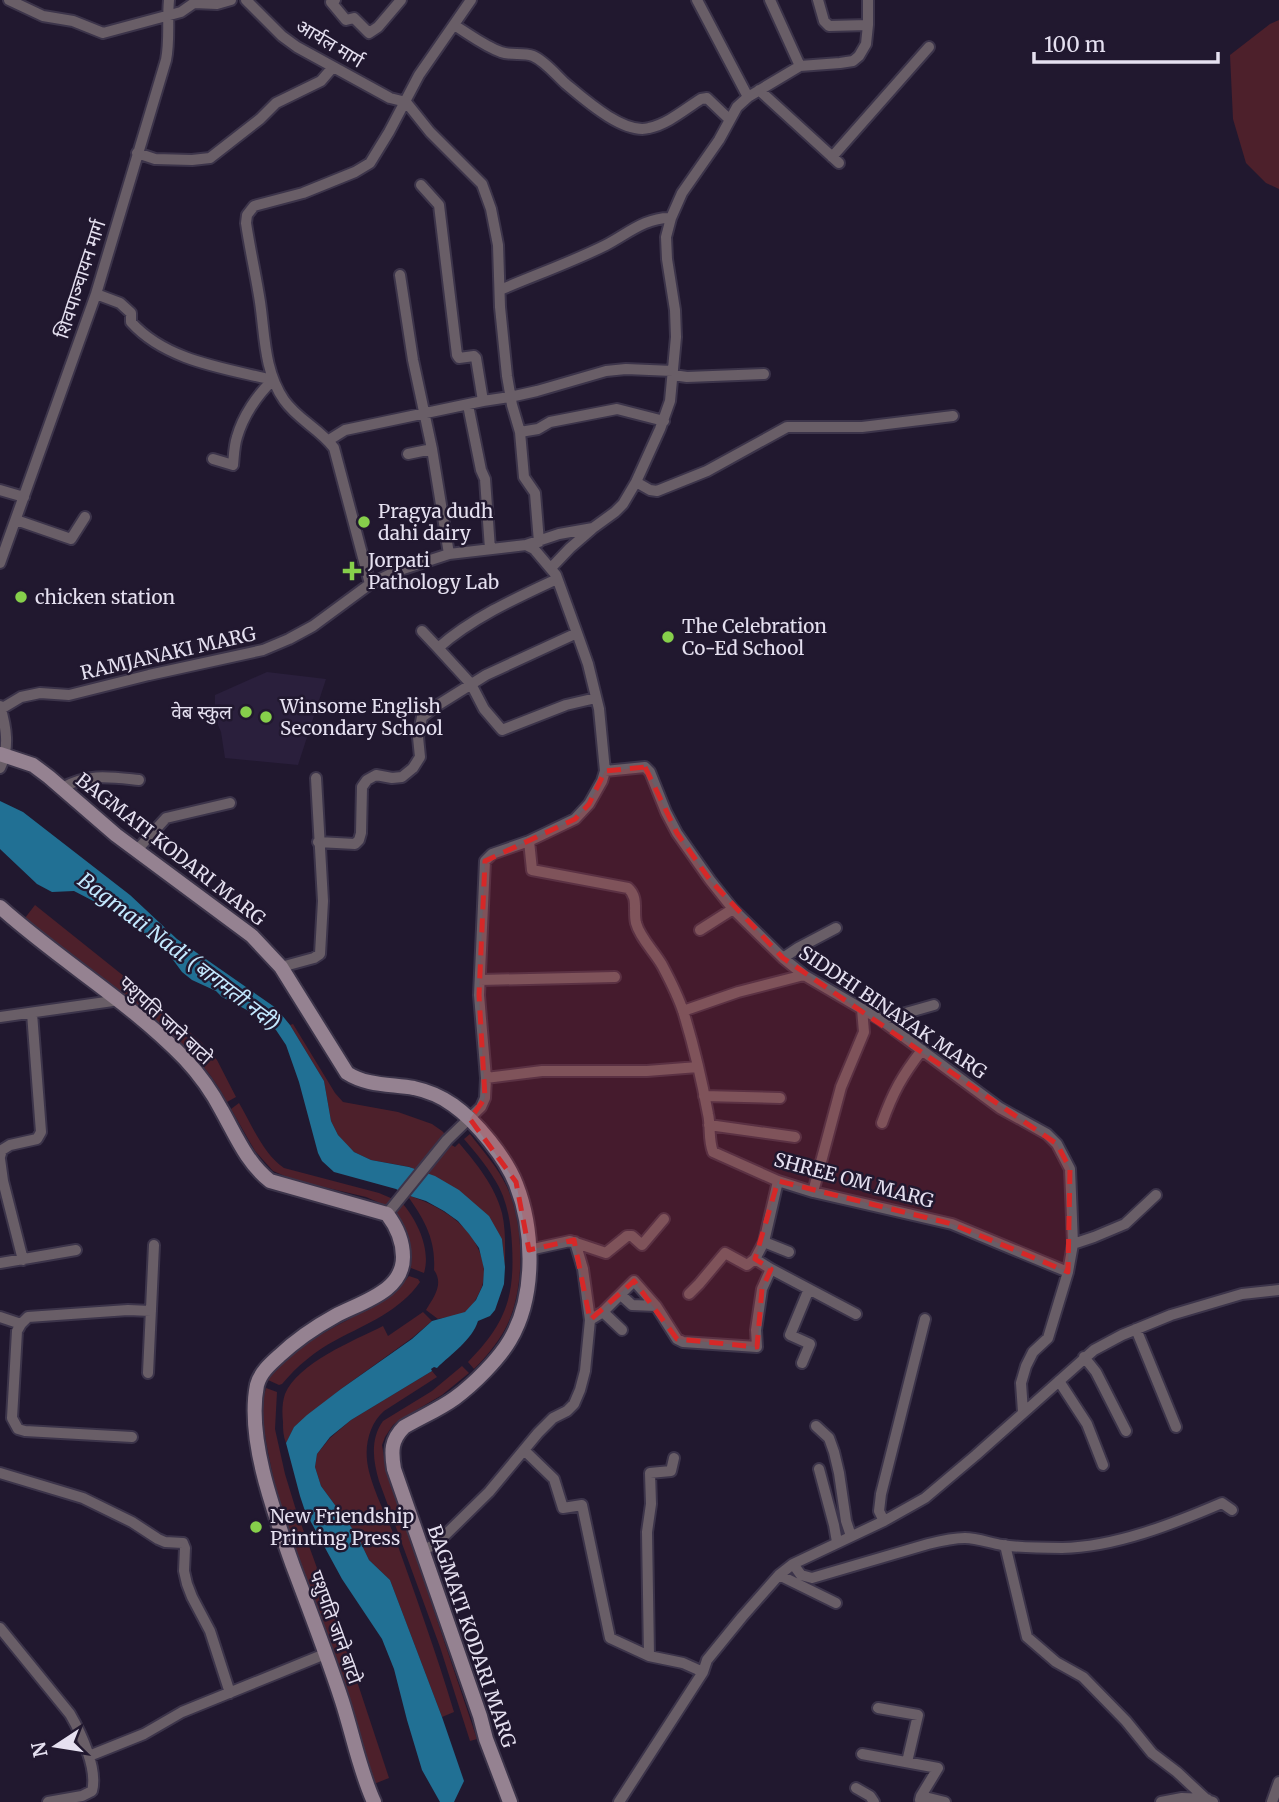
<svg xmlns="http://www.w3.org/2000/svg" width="1279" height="1802" viewBox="0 0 1279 1802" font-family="Merriweather,'Noto Sans Devanagari',serif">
<rect width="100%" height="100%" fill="#21182f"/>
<path fill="#2a1f3c" d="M267 672 326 679 298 765 225 758 221 732 218 725 215 709V695Z"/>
<path fill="#4d202b" d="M1279 20V189L1266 183 1246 163 1233 119 1230 55 1270 24Z
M35 905 140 989 201 1042 217 1060 236 1097 227 1102C209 1068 189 1050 161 1025 117 986 70 954 25 918Z
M293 1024 335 1093 343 1102 398 1112 432 1124 442 1131 445 1134 443 1140 455 1147 459 1143C476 1163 495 1186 502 1213 506 1230 505 1250 505 1267L502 1239 410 1167 371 1160 354 1152 347 1146 338 1135 331 1121 324 1081 290 1025Z
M239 1103C252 1125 263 1154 284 1168L379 1193 393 1199 387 1206 366 1197 294 1180 273 1171 255 1151 231 1109Z
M470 1134C483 1151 498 1168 507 1187 524 1224 525 1283 509 1321 501 1339 488 1355 474 1369L468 1362C505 1324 515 1298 512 1245 511 1225 508 1205 499 1187 490 1170 477 1154 464 1139Z
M407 1195C439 1205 473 1225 482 1259 485 1270 485 1281 480 1291 477 1298 471 1309 464 1313 458 1316 445 1317 438 1319L426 1310C434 1297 444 1284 434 1270 436 1239 424 1219 407 1195Z
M403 1204C418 1222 431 1250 424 1273L411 1268C412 1245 411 1233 395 1215Z
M409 1276 418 1279 420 1282C400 1311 366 1324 336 1340 315 1351 297 1366 282 1384L279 1385 268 1380C283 1361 302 1346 322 1334 352 1316 387 1303 409 1276Z
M423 1312 432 1321 412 1338 341 1389 294 1427 286 1443C283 1436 283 1429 283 1422 282 1413 282 1403 285 1394 298 1363 353 1341 383 1326L388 1336Z
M462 1366 469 1373 442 1395 401 1419 393 1425 385 1437 382 1445 386 1468 477 1739 470 1741 440 1647 379 1481C373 1461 370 1439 383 1421L432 1391Z
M432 1371 437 1377 384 1411C371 1422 365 1442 367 1460 369 1482 385 1513 394 1535 415 1594 436 1652 454 1712L442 1717 390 1580 369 1560 357 1535 321 1486 315 1467 317 1454 330 1438 351 1420Z
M266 1388 277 1392 275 1429 285 1474 296 1510 347 1651 389 1778 374 1784C363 1751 356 1718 345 1686 319 1608 283 1533 268 1452 264 1431 260 1408 266 1388Z"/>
<path fill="#217094" d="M0 801 23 812 130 895 177 939 276 1008 290 1025 324 1081 331 1121 338 1135 354 1152 371 1160 409 1167 435 1176 459 1190 489 1216 502 1239 505 1267 504 1284 495 1310 490 1316 478 1321C472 1340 451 1354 437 1368L434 1367 431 1369 432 1371 351 1420 330 1437 317 1454 315 1467 321 1486 357 1535 369 1560 390 1580 442 1717 464 1781 454 1802H440L422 1770 407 1720 394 1669 382 1639 342 1579 305 1511 300 1496 286 1443 294 1427 307 1415 341 1389 412 1339 432 1321 465 1312 476 1300 483 1285 484 1269 479 1248 469 1234 458 1221 444 1211 426 1201 407 1195 396 1189 334 1172 322 1161 318 1153 299 1082 286 1045 276 1030 264 1019 222 997 216 991 192 980 182 972 165 949 124 917 74 891 52 892 37 884 0 849Z"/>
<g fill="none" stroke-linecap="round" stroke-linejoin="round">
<g stroke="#3c344a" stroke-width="14">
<path id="minor" d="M9 0 43 16 73 21 103 33 181 12 194 3 217 4 231 0
M246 0 282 36 297 47 390 98 406 102
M335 0 331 2 346 20 354 18 369 33 378 27 401 0
M697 0 748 97
M770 0 800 66
M818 0 824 21 829 26 868 25
M454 25C469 34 484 46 501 52 511 56 523 52 533 56 545 61 556 75 566 84 584 99 624 135 649 128 668 124 685 109 701 99L707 98 729 119
M759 90 839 163
M406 102 430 132 482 184 491 209 498 245 500 307 507 376 512 405 520 432 524 477 535 493 539 542
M137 153 155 159 192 160 210 158 260 119 276 103 321 81 333 67
M832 157 929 47
M421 185 439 205 457 355 459 358 474 356 476 358 483 401
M400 275 413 360 432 449 449 554
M500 290C535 275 572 262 606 245 627 234 646 217 671 218
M96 294 120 303 131 313V322C166 361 224 368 273 380
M673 375 687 377 764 374
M468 405 481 470 485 479 490 549
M520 432 538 429 550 422 617 409 664 421
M329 440 345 430 483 401 510 397 537 391 606 371 626 369 673 371
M408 454 432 449
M213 459 233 465C234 456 234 446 237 437 243 416 257 395 273 380
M636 482 650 490 657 491 707 471 787 427H862L953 416
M0 490 24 497
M16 520 71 539 85 517
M0 563 96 294 166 60C170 40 167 21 169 0
M551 568 570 548 592 529
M557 579C516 598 472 618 438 648L471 684 484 709 502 730 566 705 596 698
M370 584 334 448C320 429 298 420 284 400 264 371 265 336 260 302 256 276 250 250 246 223L247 215 254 206 303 193 355 172 370 163 389 132 419 75 471 0
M422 631 438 648
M0 706C6 726 10 748 0 768
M1 709 21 697 40 693 69 695 149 675 263 650 289 639 313 626 370 584 397 571 449 554 526 545 559 534 593 528 615 512 623 504 636 482 660 429 670 401 676 337 675 310 667 259 666 237 671 218 682 193 719 140 737 107 748 97 800 66 840 63 853 61 859 56 866 44 868 25V0
M605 771 645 767 650 772 666 812 677 833 710 880 733 909 783 958 804 975 881 1020 1000 1108 1047 1134 1057 1144 1070 1169 1073 1244
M62 788C88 773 110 777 139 780
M529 841 532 870 628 888C639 898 633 910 636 923 640 938 654 951 662 965 670 980 679 998 684 1014 694 1047 702 1081 708 1114 711 1127 708 1139 713 1152L778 1181 813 1192 952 1224 1068 1272
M318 842 355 844 359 840 361 833 362 787 367 780 376 775 392 778 402 777 413 768 420 757 418 737 422 717 438 705 486 675 577 633
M137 850 166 818 230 803
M700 930 733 909
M783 958 798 948 836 928
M281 967 314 958 320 954 323 901 316 778
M480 980 615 977
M683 1011 738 992 804 975
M0 1017 120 1000
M881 1020 934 1005
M486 1078 542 1071H647L698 1067
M704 1096 780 1098
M882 1123C893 1092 902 1076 922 1050
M709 1125 795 1137
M0 1157 2 1150 10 1145 37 1139 41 1132 32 1013
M0 1159 3 1181 0 1182
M3 1181 23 1260
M813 1192 841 1087 864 1032 862 1009
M387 1214 447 1140 481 1107 485 1098 486 1078 479 995 485 861 492 854 529 841 575 819 589 804 602 781 605 771 599 709 588 664 577 633 556 575 534 549 526 545
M575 1242 583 1269 590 1320 603 1312 634 1281 656 1306 677 1339 683 1342 757 1347 756 1330 762 1289 771 1269 856 1314
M764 1242 778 1181
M529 1250 570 1241 606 1253 627 1236H632L642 1245 664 1219
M0 1263 76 1250
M771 1269 755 1259 764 1242 789 1252
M689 1294 699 1284 725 1253 747 1265 755 1259
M621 1295 632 1305 656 1306
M603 1312 622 1330
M0 1317 21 1324
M1136 1329 1176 1427
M1084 1357 1096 1372 1126 1431
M802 1363 810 1344 790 1335 809 1289
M148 1373 154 1245
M1059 1381 1087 1424 1103 1465
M1023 1412 1021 1383 1026 1366 1033 1352 1048 1338 1068 1272 1073 1244 1094 1237 1125 1224 1156 1195
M816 1426 829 1438 834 1452 839 1473 846 1521 851 1536
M132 1437 25 1431 18 1429 12 1418 17 1331 21 1324 28 1317 128 1310 151 1311
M524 1450 554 1479 563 1508 582 1505 610 1638 649 1656
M674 1458 671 1471 650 1473 651 1504 647 1532 649 1656 683 1663 703 1672
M819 1469 834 1525 837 1542
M0 1473 83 1498 132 1522 158 1539 165 1542 183 1543 185 1548 184 1571 187 1584 192 1597 210 1631 230 1693
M884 1521 879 1511 881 1494 925 1319
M1005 1545 1027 1637 1056 1662 1083 1677 1126 1721 1152 1753 1177 1772 1207 1800 1213 1802
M421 1551 436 1544 489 1492 538 1433 553 1418 567 1411 574 1404 580 1390 585 1371 590 1320
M793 1564 884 1521 925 1498 976 1455 1094 1350 1122 1335 1171 1315 1242 1294 1279 1290
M779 1575 836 1603
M0 1628 70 1714C81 1733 98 1769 92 1791L82 1796 48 1802
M878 1708 918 1715 907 1762
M862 1754 938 1768 921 1796
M89 1756 144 1734 182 1712 325 1654
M856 1788 870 1796 874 1802
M920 1800 921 1796 945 1802
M619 1802 703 1672 707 1660 742 1617 779 1575 793 1564 801 1575 812 1578 928 1544C940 1541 952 1538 965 1538 977 1538 990 1543 1002 1545 1021 1548 1043 1548 1062 1548 1115 1547 1173 1524 1222 1503L1232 1510
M1161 1802 1182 1798 1207 1799
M1272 1802 1279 1782"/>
</g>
<g stroke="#3c344a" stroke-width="18">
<path id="secondary" d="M0 754 33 765 49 777 116 835 252 936 281 967 347 1073C367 1086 391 1084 414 1088 428 1091 442 1097 453 1105 476 1121 506 1158 516 1184 534 1230 536 1296 510 1340 499 1359 474 1384 455 1398 440 1409 421 1417 404 1427 391 1440 391 1451 394 1469L480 1716 486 1739 510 1802
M0 907C60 961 129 1001 185 1059 200 1075 212 1092 222 1111 236 1136 247 1163 270 1181L387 1214C397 1227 403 1240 403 1257 403 1292 361 1302 335 1316 315 1327 296 1340 279 1356 270 1364 260 1373 257 1385 246 1439 275 1515 293 1566 310 1611 327 1655 342 1701 353 1735 359 1769 374 1802"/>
</g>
<use href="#minor" stroke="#695e67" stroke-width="10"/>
<use href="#secondary" stroke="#958291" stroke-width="14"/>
</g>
<path fill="#d62828" fill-opacity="0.2" stroke="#d62828" stroke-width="5" stroke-dasharray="14 9" stroke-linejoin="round" d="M645 767 677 833 710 880 783 958 1057 1144 1070 1169 1068 1272 952 1224 778 1181 755 1259 771 1269 762 1289 757 1347 677 1339 634 1281 590 1320 574 1240 529 1250 516 1182 470 1119 485 1098 479 995 485 861 575 819 589 804 605 771Z"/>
<g fill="#86cf4b" stroke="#21182f" stroke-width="2.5">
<circle cx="364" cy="522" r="7"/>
<path d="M348.5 560.5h7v7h7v7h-7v7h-7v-7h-7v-7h7z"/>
<circle cx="21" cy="597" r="7"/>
<circle cx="668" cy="637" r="7"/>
<circle cx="246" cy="712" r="7"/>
<circle cx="266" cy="717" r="7"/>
<circle cx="256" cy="1527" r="7"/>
</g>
<g text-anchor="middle" stroke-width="5" stroke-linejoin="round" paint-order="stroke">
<g font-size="19" fill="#e5e0f0" stroke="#21182f">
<text transform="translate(330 43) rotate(31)" y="7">आर्यल मार्ग</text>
<text transform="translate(80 279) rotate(-72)" y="7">शिवपाञ्चायन मार्ग</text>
<text transform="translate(168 653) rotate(-13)" y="7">RAMJANAKI MARG</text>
<text transform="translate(171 849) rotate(38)" y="7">BAGMATI KODARI MARG</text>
<text transform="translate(893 1012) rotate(34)" y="7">SIDDHI BINAYAK MARG</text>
<text transform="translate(166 1020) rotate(43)" y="7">पशुपति जाने बाटो</text>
<text transform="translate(854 1180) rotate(15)" y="7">SHREE OM MARG</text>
<text transform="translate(336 1627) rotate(70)" y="7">पशुपति जाने बाटो</text>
<text transform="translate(472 1636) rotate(71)" y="7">BAGMATI KODARI MARG</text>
</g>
<g font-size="19" fill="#e5e0f0" stroke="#21182f" text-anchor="start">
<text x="378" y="518">Pragya dudh<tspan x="378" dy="22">dahi dairy</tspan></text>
<text x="368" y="567">Jorpati<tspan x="368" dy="22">Pathology Lab</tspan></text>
<text x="35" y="604">chicken station</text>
<text x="682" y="633">The Celebration<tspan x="682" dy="22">Co-Ed School</tspan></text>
<text x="280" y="713">Winsome English<tspan x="280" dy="22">Secondary School</tspan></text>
<text x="232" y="719" text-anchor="end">वेब स्कुल</text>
<text x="270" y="1523">New Friendship<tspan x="270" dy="22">Printing Press</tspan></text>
</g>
<g font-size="21" font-style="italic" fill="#c3e8fe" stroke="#21182f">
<text transform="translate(179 952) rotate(37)" y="7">Bagmati Nadi (बागमती नदी)</text>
</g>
</g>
<g transform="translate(56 1746) rotate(258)" stroke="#21182f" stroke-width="5" paint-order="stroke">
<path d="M0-5L12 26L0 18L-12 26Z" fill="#e5e0f0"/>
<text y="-10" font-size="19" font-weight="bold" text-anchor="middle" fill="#e5e0f0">N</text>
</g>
<path d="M1034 52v10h184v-10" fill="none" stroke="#e5e0f0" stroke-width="3.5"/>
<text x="1044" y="52" font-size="21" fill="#e5e0f0" stroke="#21182f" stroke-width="5" paint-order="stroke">100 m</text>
</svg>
